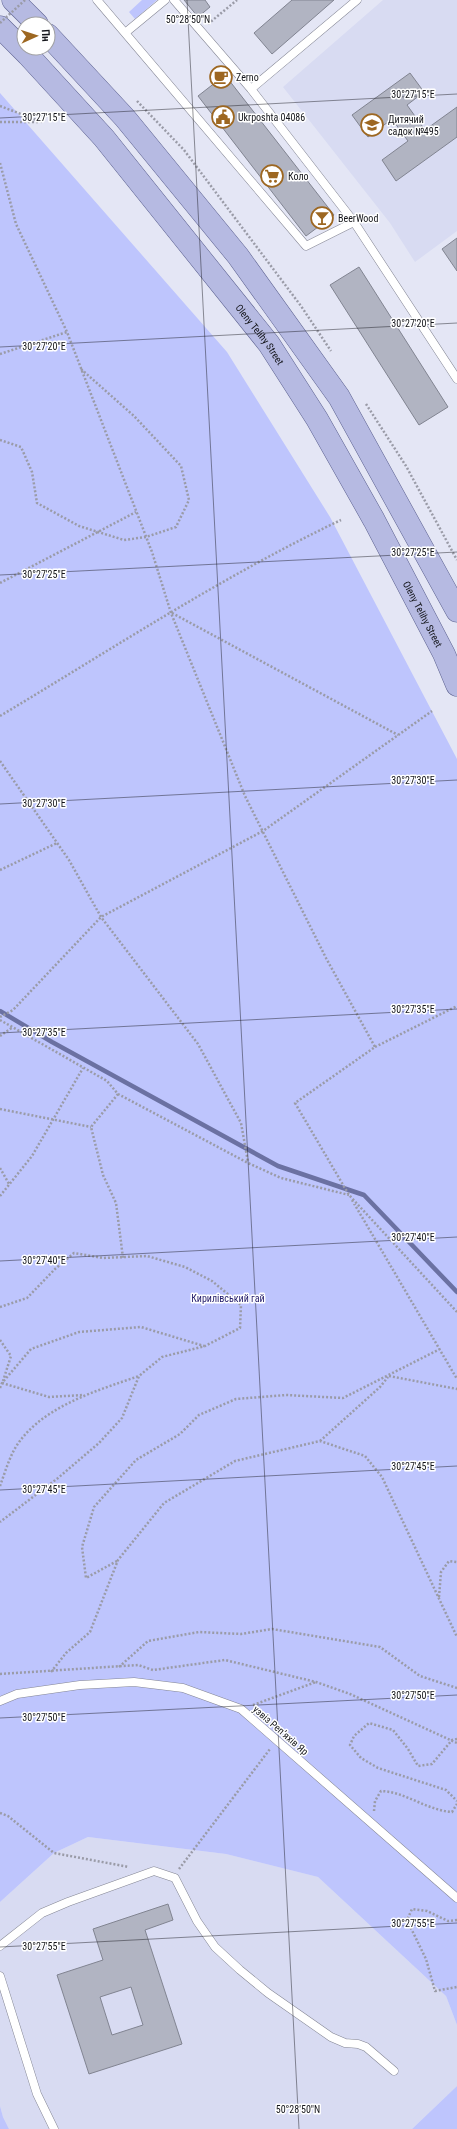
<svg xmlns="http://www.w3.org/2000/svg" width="457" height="2129" viewBox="0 0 457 2129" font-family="'Roboto Condensed',sans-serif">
<rect width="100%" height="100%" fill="#e4e6f5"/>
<path fill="#d8dbf2" d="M383 0H457V231L415 262 390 223 283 87Z
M88 1837 226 1854 318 1877 446 1996 457 2025V2086L412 2129H9L3 2117 0 2106V1902L54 1853Z"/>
<path fill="#bec5fd" d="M142 0H157L135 19 129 12Z
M0 93 227 352 330 517 457 759V2025L446 1996 318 1877 226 1854 88 1837 54 1853 0 1902Z
M457 2086V2129H412Z
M0 2106 3 2117 9 2129H0Z"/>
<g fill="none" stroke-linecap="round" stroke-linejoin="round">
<path stroke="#6b71a2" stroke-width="4.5" d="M0 1011 52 1042 278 1166 364 1195 457 1292"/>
</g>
<path fill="#b1b4c2" stroke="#818491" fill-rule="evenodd" d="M184 0H205L210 7 198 17Z
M292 0H334L272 54 254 33Z
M410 73 424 92 407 105 425 130 457 107V137L396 181 382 160 408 141 392 119 368 137 352 115Z
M225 75 334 215 306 236 198 96Z
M457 238V271L442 249Z
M359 267 448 407 419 425 330 285Z
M168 1904 173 1920 145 1930 182 2044 89 2074 57 1975 103 1960 93 1929ZM131 1987 143 2025 112 2035 100 1997Z"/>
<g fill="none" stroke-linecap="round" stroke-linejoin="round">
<g stroke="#848694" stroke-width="9">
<path id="service" d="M97 0 306 246 354 222
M174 0 251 89 354 222 457 379
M125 33 165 0
M251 89 357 0
M0 1701 17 1694 80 1685 134 1682 183 1688 241 1709 457 1898
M0 1946 42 1913 68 1902 154 1871 175 1878 197 1921 215 1947 240 1970 268 1993 331 2037 345 2043 358 2044 366 2047 394 2071
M0 1976 37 2094 54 2129"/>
</g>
<g stroke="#5d6290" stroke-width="23">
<g id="primary">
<path d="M13 0 37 24"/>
<path id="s1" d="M0 27 28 55 104 138 269 344 317 419 374 520 444 654 457 685"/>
<path d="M48 35 125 118 238 256 339 397 457 611"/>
</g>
</g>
<path stroke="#9a9ba7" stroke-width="2.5" stroke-dasharray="2 2" stroke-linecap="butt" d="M208 24 237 0
M137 101 184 150 301 306 331 351
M0 106 42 122
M0 122H39
M0 163 16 224 67 332 152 552 171 613 245 796 326 958 375 1047 295 1103 349 1195 457 1312
M0 354 67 332
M366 404 406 466 457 560
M0 440 21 447 32 472 37 503 79 526 124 540 146 537 176 527 189 500 181 466 134 416 81 369
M0 583 136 512
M172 613 398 735
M0 716C112 649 223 576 341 520
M0 761 69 860 101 917 198 1044 241 1123 248 1162
M0 870 57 843
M0 1017 13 1010 101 917 263 831 432 711
M0 1020 107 1081 118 1094 248 1163 281 1178 349 1195
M0 1036 13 1027
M375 1047 457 1006
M118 1094 91 1127 103 1175 116 1203 123 1258
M0 1109 91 1127
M0 1168 9 1184
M0 1196 32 1156 83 1068
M352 1200 457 1379
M0 1307 27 1298 55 1269 74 1253 103 1258 147 1256 185 1267 212 1281 241 1305 240 1328 205 1346 162 1357 139 1376 122 1418 99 1443 58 1478 0 1522
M0 1340 11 1356 3 1381
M389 1376 457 1389
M2 1383 49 1397 83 1395
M0 1388 2 1383 31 1349 79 1332 141 1327 204 1346
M320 1441 380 1387 388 1377
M0 1486C4 1475 8 1462 13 1452 36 1408 96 1391 139 1376
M117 1561 86 1578 82 1547 94 1507 136 1460 180 1434 199 1415 236 1399 286 1395 343 1398 440 1349
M439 1597 441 1572 449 1561 457 1562
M119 1667 148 1641 199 1632 241 1634 272 1629 380 1647 420 1676 457 1688
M51 1672 66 1653 90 1632 118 1560 164 1503 235 1461 320 1441 365 1456 382 1477 457 1637
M0 1674 138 1665 153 1670 225 1660 316 1682 350 1694 457 1743
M253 1705 316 1682
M457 1739 452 1740 432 1764 418 1766 408 1749 393 1730 369 1723 354 1736 350 1745 361 1758 378 1768 446 1790 457 1801
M374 1811 375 1801 381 1791C406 1792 426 1810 452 1812L457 1804
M0 1813 8 1816 54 1853 129 1867
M179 1869 270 1749
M457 1920 448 1921 427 1911 412 1909 407 1920 426 1959 435 1991 457 1987"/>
<use href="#service" stroke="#fff" stroke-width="8"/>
<use href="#primary" stroke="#b6bae2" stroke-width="22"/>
<path stroke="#9a9ba7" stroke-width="2.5" stroke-dasharray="2 2" stroke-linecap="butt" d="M0 23 25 0"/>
</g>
<path fill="none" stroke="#14151a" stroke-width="1" stroke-opacity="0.45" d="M187 0 299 2129M0 118 457 94M0 347 457 323M0 575 457 552M0 804 457 780M0 1033 457 1009M0 1261 457 1237M0 1490 457 1466M0 1718 457 1695M0 1947 457 1923"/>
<defs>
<g id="cafe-ring" transform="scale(1.15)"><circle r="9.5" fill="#fff" stroke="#9d6721" stroke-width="1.5"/><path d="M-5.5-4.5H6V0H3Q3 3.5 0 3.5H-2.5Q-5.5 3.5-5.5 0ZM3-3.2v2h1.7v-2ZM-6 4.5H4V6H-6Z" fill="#9d6721"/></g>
<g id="civic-ring" transform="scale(1.15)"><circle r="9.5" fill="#fff" stroke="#9d6721" stroke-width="1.5"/><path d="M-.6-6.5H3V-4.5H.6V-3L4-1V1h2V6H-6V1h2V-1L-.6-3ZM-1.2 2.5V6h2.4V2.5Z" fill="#9d6721"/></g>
<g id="school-ring" transform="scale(1.15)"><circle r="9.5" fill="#fff" stroke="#9d6721" stroke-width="1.5"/><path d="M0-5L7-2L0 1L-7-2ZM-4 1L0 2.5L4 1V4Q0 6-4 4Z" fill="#9d6721"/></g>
<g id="supermarket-ring" transform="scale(1.15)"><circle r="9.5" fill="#fff" stroke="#9d6721" stroke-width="1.5"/><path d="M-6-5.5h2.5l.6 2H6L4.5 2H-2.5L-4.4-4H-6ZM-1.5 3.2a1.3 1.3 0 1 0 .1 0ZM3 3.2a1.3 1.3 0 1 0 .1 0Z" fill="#9d6721"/></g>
<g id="bar-ring" transform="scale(1.15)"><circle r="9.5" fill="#fff" stroke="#9d6721" stroke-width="1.5"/><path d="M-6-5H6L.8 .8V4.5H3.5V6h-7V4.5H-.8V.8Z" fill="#9d6721"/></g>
</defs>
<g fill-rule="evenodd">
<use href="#cafe-ring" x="221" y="77"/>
<use href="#civic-ring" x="223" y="117"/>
<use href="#school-ring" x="372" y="125"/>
<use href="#supermarket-ring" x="272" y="176"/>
<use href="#bar-ring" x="322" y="218"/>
</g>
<g text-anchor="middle" stroke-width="3" stroke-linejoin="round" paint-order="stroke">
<g font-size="10" fill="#14151a" stroke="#fff" text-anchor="start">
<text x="236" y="81">Zerno</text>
<text x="238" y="121">Ukrposhta 04086</text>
<text x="388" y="123">Дитячий<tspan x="388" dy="12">садок №495</tspan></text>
<text x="288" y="180">Коло</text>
<text x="338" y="222">BeerWood</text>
</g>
<g font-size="10" fill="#14151a" stroke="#fff">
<text dy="4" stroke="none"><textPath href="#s1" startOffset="403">Oleny Telihy Street</textPath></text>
<text dy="4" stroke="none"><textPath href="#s1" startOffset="727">Oleny Telihy Street</textPath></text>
<text transform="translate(281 1730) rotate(41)" y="4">узвіз Репʼяхів Яр</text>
</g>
<g font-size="10" fill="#211a69" stroke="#fff">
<text x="228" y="1302">Кирилівський гай</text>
</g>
</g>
<g font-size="10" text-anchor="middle" fill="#14151a" stroke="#fff" stroke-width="3" stroke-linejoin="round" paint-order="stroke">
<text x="188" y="23">50°28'50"N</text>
<text x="413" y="98">30°27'15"E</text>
<text x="44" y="121">30°27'15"E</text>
<text x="413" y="327">30°27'20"E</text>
<text x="44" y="350">30°27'20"E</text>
<text x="413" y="556">30°27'25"E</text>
<text x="44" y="578">30°27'25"E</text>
<text x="413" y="784">30°27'30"E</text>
<text x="44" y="807">30°27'30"E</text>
<text x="413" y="1013">30°27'35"E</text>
<text x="44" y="1036">30°27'35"E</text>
<text x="413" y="1241">30°27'40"E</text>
<text x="44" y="1264">30°27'40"E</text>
<text x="413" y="1470">30°27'45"E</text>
<text x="44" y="1493">30°27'45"E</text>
<text x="413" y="1699">30°27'50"E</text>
<text x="44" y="1721">30°27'50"E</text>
<text x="413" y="1927">30°27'55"E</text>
<text x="44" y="1950">30°27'55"E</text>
<text x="298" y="2113">50°28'50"N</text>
</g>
<g transform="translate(36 36) rotate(87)"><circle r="19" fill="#ffffff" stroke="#a1a1a3"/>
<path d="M0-3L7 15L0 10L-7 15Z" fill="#9d6721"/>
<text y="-6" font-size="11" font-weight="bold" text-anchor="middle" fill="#14151a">Пн</text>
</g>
</svg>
